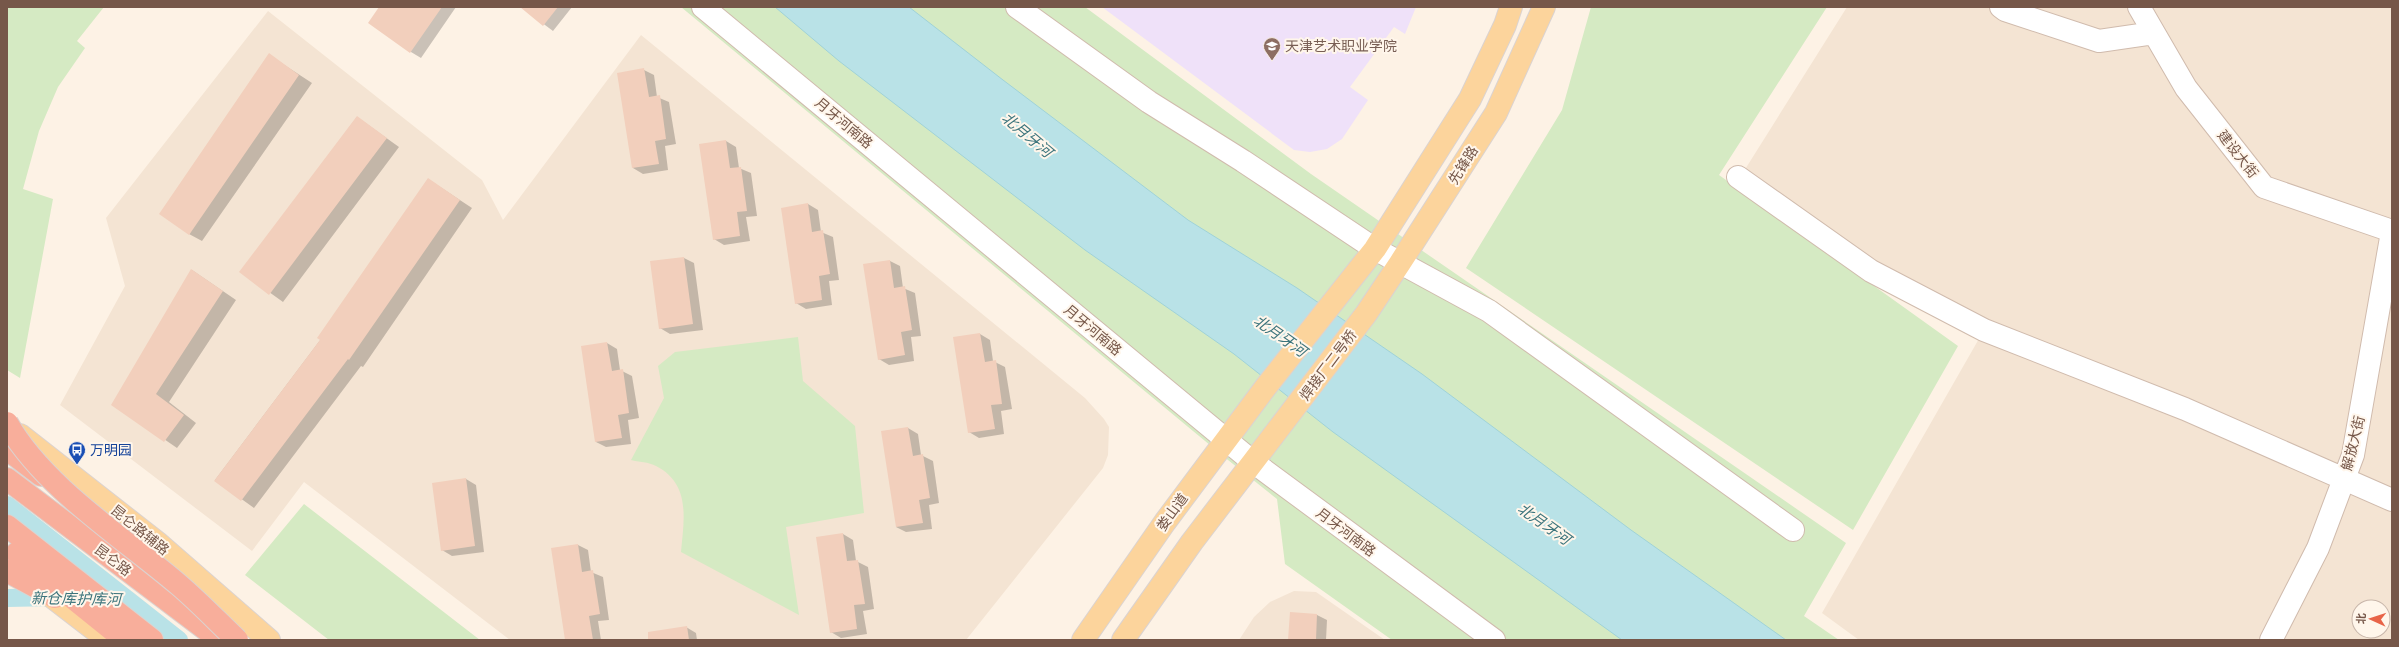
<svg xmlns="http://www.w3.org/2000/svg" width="2399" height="647" viewBox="0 0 2399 647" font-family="'Sofia Sans Condensed','Noto Sans SC',sans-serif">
<rect width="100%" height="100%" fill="#fdf2e5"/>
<path fill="#f4e4d3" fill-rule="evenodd" d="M1847 7H2392V640H1859L1822 613 1984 330 1871 271 1744 171ZM2359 607H2383V631H2359Z
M268 11 482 180 503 220 641 35 1085 398 1104 419 1109 427 1108 455 1103 468 966 640H510L304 482 252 551 60 405 125 286 106 218Z
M1294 591 1316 592 1385 640H1239L1254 617 1270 602Z"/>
<path fill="#efe1f9" d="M1102 7H1416L1405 34 1394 27 1350 87 1368 100 1342 139 1327 149 1310 152 1294 150Z"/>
<path fill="#d5eac3" d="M7 7H104L77 41 85 48 58 87 39 131 23 189 53 199 20 378 7 370Z
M681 7H1085L1311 174 1846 543 1804 616 1839 640H1392L1285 564 1277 499 1228 460Z
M1591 7H1827L1719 175 1958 346 1853 530 1466 268 1562 110Z
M798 337 803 381 855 426 864 513 786 527 799 615 681 552C684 519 691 484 656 466 649 462 638 462 631 460L664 398 658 366 675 352Z
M304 504 480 640H329L245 575Z"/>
<path fill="#b9e2e7" stroke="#9fd2d8" d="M775 7H909L1003 80 1188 220 1297 288 1422 374 1631 530 1786 640H1622L1333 432 1234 354 1085 250 839 61Z"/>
<path fill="#0003" d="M380 7H456L421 58 411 52Z
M521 7H572L553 31Z
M269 55 312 83 202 241 189 234Z
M644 70 654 75 657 97 669 102 676 144 665 146 668 170 643 174 633 168Z
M357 117 399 147 283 302 241 272Z
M726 141 736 147 739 168 751 173 757 216 746 217 750 241 724 245 714 239Z
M428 179 472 208 363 367 361 366 254 508 215 480 321 339Z
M808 204 818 210 821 232 833 237 839 280 829 281 832 305 806 309 796 303Z
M684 258 694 263 703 330 670 334 660 328Z
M890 261 900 266 903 288 915 293 921 336 911 337 914 361 889 365 879 359Z
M192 270 236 300 169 402 196 423 177 448 113 404Z
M980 334 990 340 993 361 1005 367 1012 409 1001 411 1004 434 979 438 969 432Z
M607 343 617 349 620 370 632 376 639 418 628 420 631 444 606 447 596 442Z
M908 428 918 434 921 455 933 461 939 503 929 505 932 529 906 532 896 527Z
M466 479 476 485 484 552 452 556 442 550Z
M843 534 853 540 856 561 868 567 874 609 863 611 867 634 841 638 831 632Z
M578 545 588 550 591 572 603 577 609 620 598 621 601 640H566Z
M1291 613 1317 615 1327 620 1326 640H1289Z
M686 627 696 633 697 640H662Z"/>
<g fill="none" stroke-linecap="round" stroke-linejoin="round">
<path stroke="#b9e2e7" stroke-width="18" d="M7 505 127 599
M7 598 56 597
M92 598 127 599 179 640"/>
</g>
<path fill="#f2cfbc" d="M379 7H442L410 53 368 23Z
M520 7H558L543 26Z
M269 53 299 75 189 235 159 214Z
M644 68 649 97 660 95 666 139 655 141 659 164 632 168 617 73Z
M357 116 387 138 269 295 239 272Z
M726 140 730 168 741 167 747 211 737 212 740 236 713 240 699 144Z
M428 178 460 200 349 360 348 359 241 501 214 481 320 340 317 338Z
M808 203 812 232 823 230 830 274 819 276 822 300 795 304 781 208Z
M684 257 693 324 659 329 650 261Z
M890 260 894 288 905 286 912 330 901 332 905 355 878 360 863 264Z
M191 269 223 291 156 394 184 415 164 442 111 405Z
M980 333 985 362 996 360 1002 404 991 405 995 429 968 433 953 337Z
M607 342 612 371 623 369 629 413 618 415 622 438 595 442 581 346Z
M908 427 913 456 923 454 930 498 919 500 923 523 896 527 881 431Z
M466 478 475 546 441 551 432 483Z
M843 533 847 561 858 560 865 604 854 605 857 629 830 633 816 537Z
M578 544 582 572 593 570 600 614 589 616 593 640H565L551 548Z
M1290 612 1317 614 1316 640H1288Z
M687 626 689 640H648V632Z"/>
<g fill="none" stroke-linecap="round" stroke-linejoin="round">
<g stroke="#d0bbad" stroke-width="24">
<path id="minor" d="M703 7 1253 462 1494 640
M1017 7 1149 102 1243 161 1375 249 1489 311 1793 530
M2001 7 2005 10 2099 41 2154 33
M2139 7 2186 88 2264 187 2392 231
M1738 177 1871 271 1984 330 2185 409 2392 500
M2271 640 2318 548 2353 455 2392 232"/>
</g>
<g stroke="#dbd3d0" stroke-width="24">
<path id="major" d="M20 435 159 544 269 640
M38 586 108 640
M1083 640 1165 522 1265 388 1375 249 1470 99 1505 25 1511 7
M1123 640 1192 542 1366 314 1400 263 1496 113 1544 7"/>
</g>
<g stroke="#dbd3d0" stroke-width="24">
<path id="highway" d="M7 449 41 475
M7 479 220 640
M7 526 152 640
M17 553 125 640
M7 571 55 597"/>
</g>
<use href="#minor" stroke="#fff" stroke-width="22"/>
<use href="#major" stroke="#fcd49c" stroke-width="22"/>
<use href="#highway" stroke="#f8ae9b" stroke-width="22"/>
<g stroke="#dbd3d0" stroke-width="24" stroke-linecap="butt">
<path id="highway-bridge" d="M7 423C43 487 124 538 179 585 199 602 218 622 237 640"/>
</g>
<use href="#highway-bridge" stroke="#f8ae9b" stroke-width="22"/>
</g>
<defs>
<g id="school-pin" transform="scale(0.9)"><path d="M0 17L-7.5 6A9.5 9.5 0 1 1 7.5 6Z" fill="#8d6e63" stroke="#fff6eb"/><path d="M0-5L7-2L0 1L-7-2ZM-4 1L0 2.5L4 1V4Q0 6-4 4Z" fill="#fff"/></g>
<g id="bus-pin" transform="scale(0.9)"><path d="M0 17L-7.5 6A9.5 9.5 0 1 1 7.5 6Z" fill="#1a4fb4" stroke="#fff6eb"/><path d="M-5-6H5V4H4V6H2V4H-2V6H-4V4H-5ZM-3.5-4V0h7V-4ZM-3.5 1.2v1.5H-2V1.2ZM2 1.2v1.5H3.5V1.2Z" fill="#fff"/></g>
</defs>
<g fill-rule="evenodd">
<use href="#school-pin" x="1272" y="46"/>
<use href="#bus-pin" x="77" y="450"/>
</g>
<g text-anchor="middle" stroke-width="4" stroke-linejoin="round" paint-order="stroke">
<g font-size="14" fill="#785e54" stroke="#fff6eb" text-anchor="start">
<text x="1285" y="51">天津艺术职业学院</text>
</g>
<g font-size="14" fill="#765749" stroke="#fff6eb">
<text transform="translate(844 123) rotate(40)" y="5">月牙河南路</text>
<text transform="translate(2238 154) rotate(52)" y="5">建设大街</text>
<text transform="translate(1463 165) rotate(-58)" y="5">先锋路</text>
<text transform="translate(1093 330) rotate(40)" y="5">月牙河南路</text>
<text transform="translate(1328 365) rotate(-53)" y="5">焊接厂二号桥</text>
<text transform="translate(2353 443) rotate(-76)" y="5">解放大街</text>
<text transform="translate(1172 512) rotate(-54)" y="5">娄山道</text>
<text transform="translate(140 530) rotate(39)" y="5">昆仑路辅路</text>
<text transform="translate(1346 532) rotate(37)" y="5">月牙河南路</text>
<text transform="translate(113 560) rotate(37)" y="5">昆仑路</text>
</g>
<g font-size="14" fill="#164399" stroke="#fff6eb" text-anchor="start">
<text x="90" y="455">万明园</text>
</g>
<g font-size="15" font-style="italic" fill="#3c747c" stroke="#fff6eb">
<text transform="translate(1027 135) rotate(40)" y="5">北月牙河</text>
<text transform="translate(1280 336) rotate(35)" y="5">北月牙河</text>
<text transform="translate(1544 524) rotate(35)" y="5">北月牙河</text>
<text transform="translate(76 599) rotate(1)" y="5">新仓库护库河</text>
</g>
</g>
<rect width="2399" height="647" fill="none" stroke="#765749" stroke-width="16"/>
<g transform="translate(2371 619) rotate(273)"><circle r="19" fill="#fff6eb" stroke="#c8b6aa"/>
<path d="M0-3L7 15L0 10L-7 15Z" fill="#e86448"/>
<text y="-6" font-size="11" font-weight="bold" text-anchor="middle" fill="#765749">北</text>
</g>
</svg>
